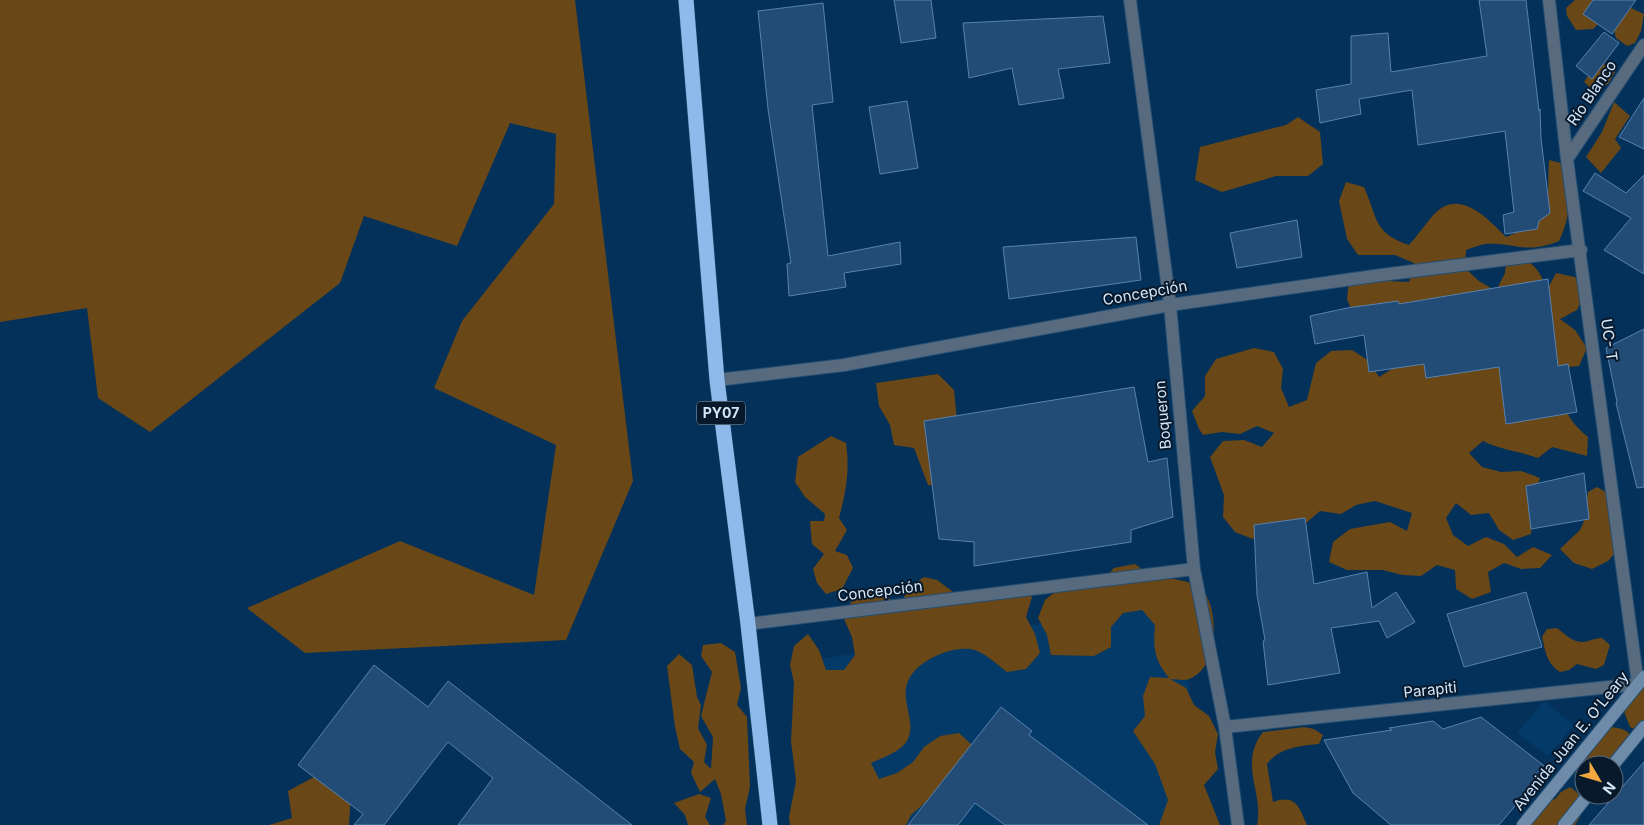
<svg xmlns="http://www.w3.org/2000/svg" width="1644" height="825" viewBox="0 0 1644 825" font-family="Inter,sans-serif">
<rect width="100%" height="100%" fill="#033159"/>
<path fill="#043a68" d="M1176 602 1210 825H826L801 662Z
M1544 701 1574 725 1548 756 1517 733Z"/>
<path fill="#6a4717" d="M0 0H575L633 481 566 640 305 653 247 608 400 541 534 595 556 445 434 388 462 321 554 204 556 134 510 123 457 246 364 216 340 283 150 432 98 398 87 308 0 322Z
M1575 0H1603L1605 17 1593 29 1576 30 1567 16 1566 8Z
M1631 8 1644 14 1641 31 1635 43 1627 46 1616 38 1611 18Z
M1599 64 1613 65 1615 72 1608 84 1594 91 1584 82 1592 70Z
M1614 102 1630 116 1615 139 1621 148 1601 173 1586 157 1602 132Z
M1298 117 1320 132 1323 164 1308 176H1276L1222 192 1195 180 1200 147 1286 125Z
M1549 160 1568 165C1570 194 1572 214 1559 241 1524 255 1516 242 1485 244 1479 245 1472 248 1466 250L1465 268 1479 281 1496 291 1505 273 1507 253C1531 261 1538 265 1547 290L1556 273 1575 277 1585 292 1577 310 1560 319 1575 330 1587 348 1579 366 1561 368C1563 402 1560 413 1588 437L1587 456 1552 447 1538 458C1519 451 1501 450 1483 441L1469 453 1482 467 1501 472 1521 471 1540 478 1534 497 1531 534 1513 540 1499 530 1489 513 1471 515 1456 503 1446 518 1453 535 1468 546 1486 537 1504 544 1517 557 1533 547 1552 555 1540 568 1521 569 1504 563 1488 572 1491 592 1472 599 1456 589 1455 570 1437 565 1421 576 1402 575 1383 570H1347L1329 562 1333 542 1350 529 1390 522 1407 531 1412 513 1375 501 1356 505 1341 514 1320 511 1306 523 1288 527 1253 539 1235 532 1223 517 1224 495 1210 457 1223 441 1244 440 1262 447 1274 433 1257 426 1240 434 1222 432 1203 435 1199 429 1192 411 1205 396V376L1216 359 1254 348 1274 352 1283 369 1281 388 1289 407 1307 400 1316 363 1331 351 1352 350 1369 361 1379 377 1395 367 1434 363 1354 316 1347 299 1349 279 1409 282 1414 263 1395 255H1358L1347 239 1339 201 1346 182 1364 187C1378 218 1373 233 1409 245 1417 237 1432 214 1440 209 1464 192 1490 221 1506 237 1557 217 1546 208 1549 160Z
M938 374 954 390 957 420 946 486 928 485 914 448 894 445 890 425 879 406 876 383Z
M831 436 846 443C850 470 846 492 839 518L847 530 835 551 847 555 853 568 842 589 826 594 817 583 813 569 824 554 812 544 810 521H824L825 514 805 497 795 482 798 457Z
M1597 487 1606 492 1617 551 1608 561 1592 569 1574 563 1560 549 1580 530 1584 521 1588 492Z
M1135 564C1140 568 1146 572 1152 574 1168 581 1193 577 1205 593 1219 615 1218 669 1189 679 1184 681 1176 679 1170 679L1186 688 1194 705 1209 716 1218 734 1215 752 1218 769 1204 785 1220 825H1159L1168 800 1155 764 1133 731 1145 716 1143 696 1150 677 1169 678C1154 659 1153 648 1155 625L1142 610 1123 613 1111 627V647L1094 656 1051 655 1047 635 1038 618 1045 600 1061 587 1101 582 1114 568Z
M924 577 937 580 968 603 986 600 1000 588 1019 584 1032 597 1026 617 1035 634 1040 653 1026 669 1007 672C998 665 986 654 975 650 953 644 914 661 907 684 901 702 917 723 907 741 900 752 882 758 871 763L879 779 897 773 913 762 924 747 940 736 959 733 973 746 926 802 911 815 906 825H790L789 817 796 781 791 741 794 683 790 665 794 646 808 634 819 650 826 670H844L855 655 852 637 844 619 851 602 865 590 884 596 901 605 908 588Z
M1557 628C1564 633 1572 642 1582 642 1589 642 1594 638 1602 638L1610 645 1604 665 1596 669 1577 664 1569 670 1560 672C1546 662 1546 653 1542 637L1547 629Z
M721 643 735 652 741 688 737 705 747 717 750 787 745 809 747 825H723L726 821 721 794 715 779 700 792 691 773 694 762 680 749 675 727 667 666 679 654 692 665 697 697 701 705 698 728 707 745 704 762 711 769 713 737 701 716 712 672 701 656 703 645Z
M1644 683V729L1639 731 1630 727 1623 709Z
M1304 727 1314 729 1323 735 1319 744C1299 746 1279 748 1267 764L1273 802C1296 794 1299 807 1307 825H1257C1264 792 1238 764 1263 732Z
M1611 727C1644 729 1636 757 1614 771V765H1585L1578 758Z
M314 777 351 791 349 825H269L292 818 288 791Z
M1570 787C1587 798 1586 809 1575 825H1516C1525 810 1538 801 1555 799L1561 792Z
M699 794 711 798 705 817 710 825H688L685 815 674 803Z"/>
<path fill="#224c76" stroke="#5782b0" d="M894 0H931L936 38 901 43Z
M1479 0H1526L1539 111 1540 109 1541 138 1550 213 1539 221 1537 229 1505 234 1503 215 1514 212 1505 131 1418 145 1412 90 1359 99 1361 114 1320 123 1316 90 1351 84V36L1388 33 1391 72 1487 56Z
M1593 0H1636L1612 34 1583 14Z
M823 3 833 102 812 105 828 256 900 242 901 264 844 273 846 287 789 296 787 264 791 263 768 109 758 11Z
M1103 16 1110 63 1058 69 1064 98 1019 105 1012 68 969 78 963 23Z
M1604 32 1619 43 1592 79 1576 66Z
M1644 98V149L1619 137Z
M907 101 918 168 880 174 869 107Z
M1595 173 1626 193 1644 175V274L1604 250 1631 218 1583 191Z
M1297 220 1302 257 1237 268 1230 233Z
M1136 237 1141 280 1009 299 1003 247Z
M1548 279 1558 366 1568 364 1577 412 1506 424 1499 367 1426 378 1424 364 1369 372 1364 335 1315 344 1310 316 1347 308 1398 301 1399 304Z
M1644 329V487L1637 488 1616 403 1617 402 1606 348Z
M1134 387 1148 462 1167 458 1173 517 1131 530V542L974 566V542L939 539 924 421Z
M1584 473 1589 519 1531 529 1526 486Z
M1305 518 1314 584 1367 572 1372 608 1396 592 1415 622 1387 638 1379 621 1331 628 1340 673 1268 685 1263 641 1265 640 1257 595 1254 525Z
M1526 592 1542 647 1464 667 1447 614Z
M374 665 428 707 448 681 632 825H458L493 778 448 742 384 825H354L363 814 298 765Z
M1001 707 1032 731 1029 735 1148 825H1005L975 803 958 825H908Z
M1481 717 1547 768 1499 825H1391L1353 793 1324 740 1392 730 1389 728 1433 721 1443 729Z
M1644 762V825H1589Z"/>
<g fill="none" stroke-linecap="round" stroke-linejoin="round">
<g stroke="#244e73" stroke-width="14">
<path id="street" d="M1130 0 1170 305 1194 569 1225 727 1238 825
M1567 159 1644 45
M717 380 844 365 1170 305 1381 275 1581 250
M748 624 1194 569
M1225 727 1638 684 1567 159 1549 0"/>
</g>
<g stroke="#244e73" stroke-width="14">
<path id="secondary" d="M1613 765 1644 727
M1523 825 1644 677
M1564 825 1588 795"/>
</g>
<g stroke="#244e73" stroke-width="16">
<path id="highway" d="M686 0 717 380 748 624 770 825"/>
</g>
<use href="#street" stroke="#586b7e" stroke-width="12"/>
<use href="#secondary" stroke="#6e8baa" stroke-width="12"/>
<use href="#highway" stroke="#8dbaeb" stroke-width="15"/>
</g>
<g text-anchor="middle" stroke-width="4" stroke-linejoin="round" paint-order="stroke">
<rect fill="#07192b" stroke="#96a8bc" stroke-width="1" x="697" y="401.5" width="48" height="23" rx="4"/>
<g font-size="14" font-weight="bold" fill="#d3e6fa">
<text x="721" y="418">PY07</text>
</g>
<g font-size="15" fill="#d3e6fa" stroke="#07192b">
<text transform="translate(1592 93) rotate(-56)" y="5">Río Blanco</text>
<text transform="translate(1145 293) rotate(-10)" y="5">Concepción</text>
<text transform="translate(1609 340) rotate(82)" y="5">UC- T</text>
<text transform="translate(1163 415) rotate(-95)" y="5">Boqueron</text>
<text transform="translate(880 591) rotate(-7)" y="5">Concepción</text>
<text transform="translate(1430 690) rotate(-6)" y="5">Parapiti</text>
<text transform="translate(1571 741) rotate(-51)" y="5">Avenida Juan E. O'Leary</text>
</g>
</g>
<g transform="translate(1599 780) rotate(128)"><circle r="24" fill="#07192b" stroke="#596b7e"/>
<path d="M0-4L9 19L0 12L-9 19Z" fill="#f1a63f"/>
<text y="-8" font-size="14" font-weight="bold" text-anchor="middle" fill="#d3e6fa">N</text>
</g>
</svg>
